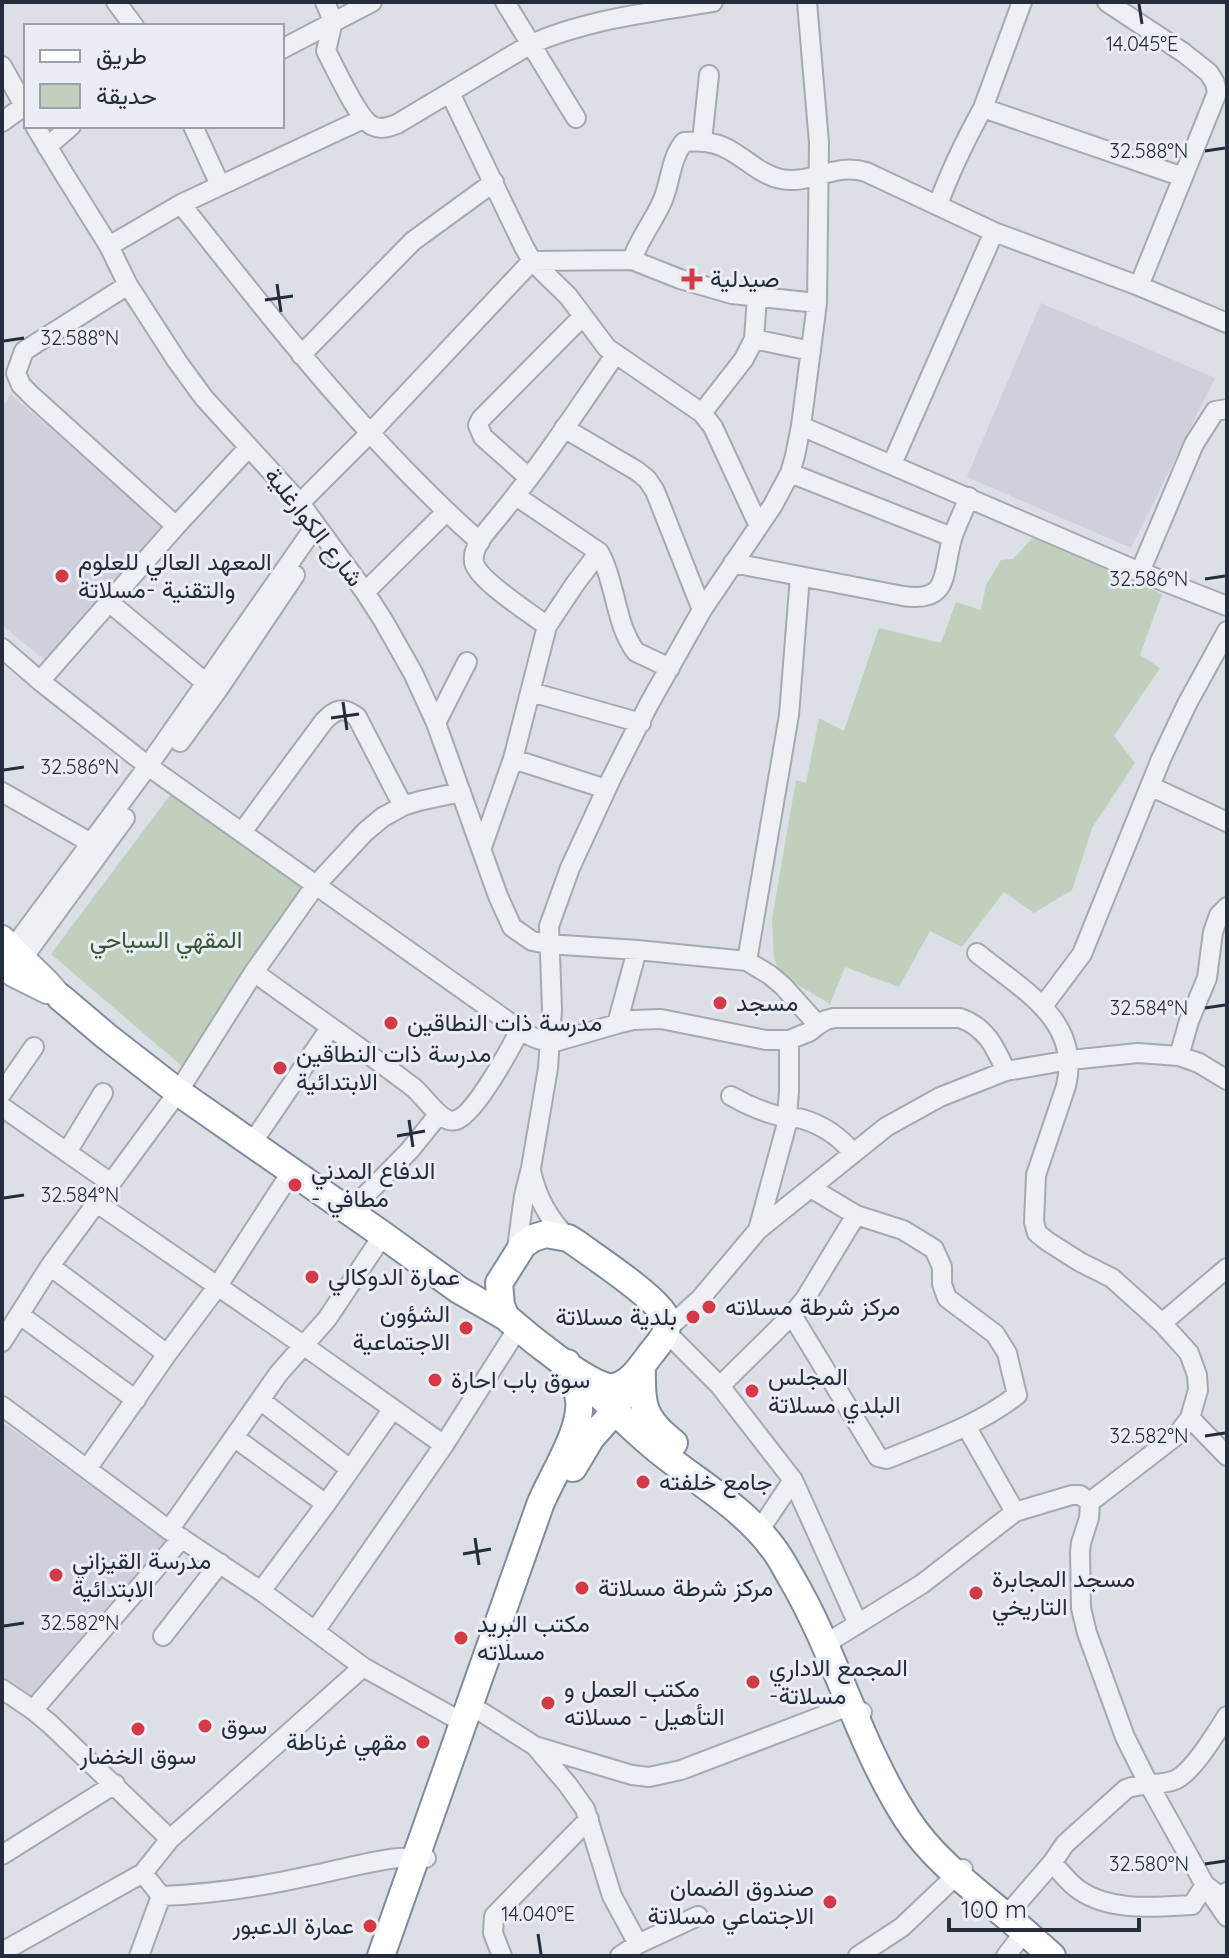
<svg xmlns="http://www.w3.org/2000/svg" width="1229" height="1958" viewBox="0 0 1229 1958" font-family="Quicksand,Vazirmatn,sans-serif">
<rect width="100%" height="100%" fill="#dbdfe6"/>
<path fill="#cdd1db" d="M1041 303 1215 378 1131 548 967 477Z
M11 395 166 527 46 661 2 625V406Z
M2 1422 166 1541 35 1702 2 1676Z"/>
<path fill="#c0d0bc" d="M1035 535 1162 594 1140 655 1160 668 1114 736 1135 763 1092 828 1072 890 1034 913 1004 892 962 947 930 931 899 987 845 967 830 1004 781 975 774 958 772 919 796 780 806 783 819 718 844 731 879 628 941 643 956 602 981 610 986 585 1001 560 1013 559Z
M171 794 301 887 183 1067 51 954Z"/>
<g fill="none" stroke-linecap="round" stroke-linejoin="round">
<g stroke="#a4a9b3" stroke-width="22">
<path id="minor" d="M116 2 134 26
M325 2 333 21 326 51C335 67 358 120 373 126 381 130 389 127 397 124L531 44C592 18 649 13 713 2
M505 2 576 118
M1107 2 1184 53 1209 73 1215 83 1217 93 1139 286
M282 49 372 2
M2 66 26 109
M450 93 524 247 532 261 568 296 607 348 702 413 713 427 758 524
M983 108 1022 2
M2 122 24 106
M35 126 64 174 109 246 128 285 177 361 204 398 300 503 365 592 383 620 413 673 436 723 498 896 512 927 532 941 548 944 637 950 747 961 770 975 783 986 818 1025 826 1020 834 1018H960C986 1027 995 1047 1006 1071
M193 126 220 185
M702 141 709 75
M47 147 71 126
M181 204C274 322 367 442 480 542
M938 205C950 171 966 139 983 108L1183 177
M109 246 181 204 363 119
M632 260 680 279 732 294 817 303
M128 285 24 351 16 373 21 385 33 397 176 526
M754 339 811 351
M301 355 413 241 494 182
M702 413 744 359 754 339 757 297
M801 426 1140 572 1227 606
M564 428 637 471 647 479 655 491 702 610
M892 464 994 232
M790 473 952 537
M529 478 483 437 478 425 481 419 583 316
M516 496 599 552C616 582 615 625 636 652L670 668
M300 503 371 432 532 261 632 260C639 239 653 222 662 202 671 182 670 159 684 142 695 141 705 141 715 144 739 150 756 174 781 179 812 185 835 162 866 172L994 232 1139 286 1227 323
M733 563 903 596C951 603 942 573 952 539 956 525 964 511 969 497
M1140 572 1194 444 1215 411 1227 409
M365 592 446 512
M110 603 206 683
M547 626C532 614 477 580 474 562 471 544 494 524 504 510 544 461 579 407 615 355
M2 648 40 681 148 766 520 1030C533 1038 543 1043 558 1041L617 1024 633 1020 661 1019 766 1040H789L809 1032 818 1025
M40 681 176 526 249 447
M531 692 641 723
M436 723 467 662
M180 742 217 691 295 575
M513 759 606 789
M1150 786 1227 822
M2 792 91 843
M242 832 324 721C336 709 343 706 357 717L403 806
M482 847 513 759 547 626 575 584 599 552
M13 948 148 766 316 525
M977 953C1021 989 1082 1020 1066 1086L1036 1175 1034 1222 1037 1233 1047 1241 1080 1262 1112 1278 1162 1323 1189 1353 1197 1375 1198 1390 1190 1418 1177 1435 1090 1502 1089 1518 1081 1543 1080 1552 1081 1608 1087 1633 1125 1737 1148 1783 1205 1885 1227 1917
M23 958 125 818
M747 961 789 715 800 576
M254 972C307 1011 362 1048 414 1088 424 1096 442 1125 456 1120 475 1115 510 1049 520 1030
M1043 1006 1082 954 1161 759 1187 704 1227 631
M617 1024 637 950
M1179 1056 1189 1021 1207 978 1213 932 1219 915 1227 907
M2 1093 34 1047
M731 1096C747 1105 765 1113 783 1117 789 1119 796 1117 802 1119 823 1125 840 1137 853 1153
M2 1107 111 1183
M252 1143 330 1028
M67 1152 103 1093
M531 1171C537 1198 548 1219 568 1238
M97 1203 303 1345 444 1445
M349 1212 410 1150 439 1114
M758 1230 786 1127 789 1092V1040
M516 1255 524 1196 531 1168 548 1068 552 1010 549 926 570 868 612 777 649 704 702 610 773 505 790 473 795 456 801 426 817 303 819 143 807 2
M50 1266 167 1354
M20 1315 136 1400
M792 1315 878 1457 887 1459C931 1441 979 1425 1017 1395L1007 1353 995 1334 947 1298 942 1284V1267L934 1249 903 1230 856 1215 811 1188
M1162 1323 1227 1268
M667 1329 700 1299 758 1230 886 1127 940 1097 1006 1071 1070 1060 1138 1053 1179 1056 1199 1063 1227 1080
M666 1332 720 1386 793 1480 858 1624
M2 1342 50 1266 178 1092 254 972 315 886 365 832 383 817 403 806 419 801 461 792
M720 1386 792 1315 805 1299 856 1215
M260 1400 350 1469
M2 1406 169 1530 261 1591 363 1667 462 1722
M1190 1418 1227 1456
M966 1426 1015 1512
M235 1438 326 1504
M87 1469 167 1354 217 1287 292 1171
M169 1530 279 1373 327 1319 383 1235
M759 1531 793 1480
M261 1591 326 1504 392 1410
M315 1631 444 1445 518 1328
M163 1636 220 1563
M835 1638 922 1584 1015 1512 1072 1495H1080L1090 1502
M2 1689 33 1710 50 1724 170 1839
M33 1710 182 1538
M480 1711 535 1746 632 1775 649 1777 681 1770 841 1709 853 1708 862 1712
M535 1746 568 1785 585 1809 612 1896 638 1944
M2 1855 115 1784
M1052 1863C1061 1872 1069 1883 1079 1890 1111 1912 1156 1907 1192 1905L1205 1885 1220 1896 1227 1892
M161 1896C211 1894 260 1887 309 1876 345 1869 391 1854 426 1858
M1013 1908 1052 1863 1065 1844 1126 1789C1143 1782 1161 1786 1175 1780 1193 1772 1216 1733 1227 1716
M2 1952 143 1873 170 1839 363 1667
M139 1956 161 1896 143 1873
M502 1956 493 1933 494 1916 589 1819
M620 1956 638 1944 698 1916
M858 1956 902 1927 963 1869
M1006 1956 1024 1932"/>
</g>
<g stroke="#9aa2b2" stroke-width="28">
<path id="major" d="M2 938 46 981 60 997
M2 965 13 974 47 991"/>
</g>
<g stroke="#828b9d" stroke-width="30">
<path id="highway" d="M60 997 106 1036 178 1092 383 1235 459 1290 506 1317
M546 1234 568 1238 576 1243C596 1258 658 1298 666 1318 671 1333 657 1345 649 1356 640 1368 629 1385 613 1387 592 1390 523 1332 506 1317L501 1306 499 1283 523 1245 533 1238Z
M642 1366C641 1405 642 1418 674 1443
M585 1379C611 1408 637 1434 668 1458 705 1487 745 1510 773 1548 781 1558 786 1569 792 1579 837 1656 859 1745 907 1819 932 1858 971 1887 1006 1916 1022 1929 1037 1943 1052 1956
M573 1468 591 1438 614 1412 620 1399
M381 1956 540 1505C552 1475 583 1430 579 1399 577 1387 571 1375 567 1363"/>
</g>
<use href="#minor" stroke="#eef0f4" stroke-width="18"/>
<use href="#major" stroke="#fff" stroke-width="24"/>
<use href="#highway" stroke="#fff" stroke-width="26"/>
</g>
<path fill="none" stroke="#252c3c" stroke-width="3" d="M1139 4 1142 24M1205 151 1225 148M277 284 281 312M265 300 293 296M4 341 24 338M1205 579 1225 576M343 702 347 730M331 718 359 714M4 770 24 767M1205 1008 1225 1005M409 1120 413 1147M397 1136 425 1131M4 1198 24 1195M1205 1436 1225 1433M475 1538 479 1565M463 1554 491 1549M4 1626 24 1623M1205 1864 1225 1861M538 1934 541 1954"/>
<g fill="#d13a46" stroke="#eaeef4" stroke-width="3">
<path d="M688 267h8v8h8v8h-8v8h-8v-8h-8v-8h8z"/>
<circle cx="62" cy="576" r="8"/>
<circle cx="720" cy="1003" r="8"/>
<circle cx="391" cy="1023" r="8"/>
<circle cx="280" cy="1068" r="8"/>
<circle cx="295" cy="1185" r="8"/>
<circle cx="312" cy="1277" r="8"/>
<circle cx="709" cy="1307" r="8"/>
<circle cx="693" cy="1317" r="8"/>
<circle cx="466" cy="1328" r="8"/>
<circle cx="435" cy="1380" r="8"/>
<circle cx="752" cy="1391" r="8"/>
<circle cx="643" cy="1482" r="8"/>
<circle cx="56" cy="1575" r="8"/>
<circle cx="582" cy="1588" r="8"/>
<circle cx="976" cy="1593" r="8"/>
<circle cx="461" cy="1638" r="8"/>
<circle cx="753" cy="1682" r="8"/>
<circle cx="548" cy="1703" r="8"/>
<circle cx="205" cy="1726" r="8"/>
<circle cx="138" cy="1729" r="8"/>
<circle cx="423" cy="1742" r="8"/>
<circle cx="830" cy="1902" r="8"/>
<circle cx="370" cy="1926" r="8"/>
</g>
<g text-anchor="middle" stroke-width="6" stroke-linejoin="round" paint-order="stroke">
<g font-size="24" fill="#252c3c" stroke="#eaeef4" text-anchor="start">
<text x="710" y="287">صيدلية</text>
<text x="78" y="570">المعهد العالي للعلوم<tspan x="78" dy="28">والتقنية -مسلاتة</tspan></text>
<text x="736" y="1011">مسجد</text>
<text x="407" y="1031">مدرسة ذات النطاقين</text>
<text x="296" y="1062">مدرسة ذات النطاقين<tspan x="296" dy="28">الابتدائية</tspan></text>
<text x="311" y="1179">الدفاع المدني<tspan x="311" dy="28">- مطافي</tspan></text>
<text x="328" y="1285">عمارة الدوكالي</text>
<text x="725" y="1315">مركز شرطة مسلاته</text>
<text x="450" y="1322" text-anchor="end">الشؤون<tspan x="450" dy="28">الاجتماعية</tspan></text>
<text x="677" y="1325" text-anchor="end">بلدية مسلاتة</text>
<text x="768" y="1385">المجلس<tspan x="768" dy="28">البلدي مسلاتة</tspan></text>
<text x="451" y="1388">سوق باب احارة</text>
<text x="659" y="1490">جامع خلفته</text>
<text x="72" y="1569">مدرسة القيزاني<tspan x="72" dy="28">الابتدائية</tspan></text>
<text x="992" y="1587">مسجد المجابرة<tspan x="992" dy="28">التاريخي</tspan></text>
<text x="598" y="1596">مركز شرطة مسلاتة</text>
<text x="477" y="1632">مكتب البريد<tspan x="477" dy="28">مسلاته</tspan></text>
<text x="769" y="1676">المجمع الاداري<tspan x="769" dy="28">-مسلاتة</tspan></text>
<text x="564" y="1697">مكتب العمل و<tspan x="564" dy="28">التأهيل - مسلاته</tspan></text>
<text x="221" y="1734">سوق</text>
<text x="407" y="1750" text-anchor="end">مقهي غرناطة</text>
<text x="138" y="1764" text-anchor="middle">سوق الخضار</text>
<text x="814" y="1896" text-anchor="end">صندوق الضمان<tspan x="814" dy="28">الاجتماعي مسلاتة</tspan></text>
<text x="354" y="1934" text-anchor="end">عمارة الدعبور</text>
</g>
<g font-size="24" fill="#252c3c" stroke="#eaeef4">
<text transform="translate(314 527) rotate(52)" y="8">شارع الكوارغلية</text>
</g>
<g font-size="24" fill="#365832" stroke="#eaeef4">
<text x="166" y="948">المقهي السياحي</text>
</g>
</g>
<g font-size="20" text-anchor="middle" fill="#252c3c" stroke="#eaeef4" stroke-width="6" stroke-linejoin="round" paint-order="stroke">
<text x="1142" y="51">14.045°E</text>
<text x="1149" y="158">32.588°N</text>
<text x="80" y="345">32.588°N</text>
<text x="1149" y="586">32.586°N</text>
<text x="80" y="774">32.586°N</text>
<text x="1149" y="1015">32.584°N</text>
<text x="80" y="1202">32.584°N</text>
<text x="1149" y="1443">32.582°N</text>
<text x="80" y="1630">32.582°N</text>
<text x="1149" y="1871">32.580°N</text>
<text x="538" y="1921">14.040°E</text>
</g>
<rect width="1229" height="1958" fill="none" stroke="#252c3c" stroke-width="8"/>
<rect x="24" y="24" width="260" height="104" fill="#eaeef4" stroke="#9ba0aa" stroke-width="2"/>
<rect x="40" y="50" width="40" height="12" fill="#ffffff" stroke="#9ba0aa" stroke-width="2"/>
<text x="96" y="64" font-size="24" fill="#252c3c">طريق</text>
<rect x="40" y="84" width="40" height="24" fill="#c0d0bc" stroke="#9ba0aa" stroke-width="2"/>
<text x="96" y="104" font-size="24" fill="#252c3c">حديقة</text>
<path d="M949 1918v12h190v-12" fill="none" stroke="#252c3c" stroke-width="4"/>
<text x="961" y="1918" font-size="24" fill="#252c3c" stroke="#eaeef4" stroke-width="6" paint-order="stroke">100 m</text>
</svg>
